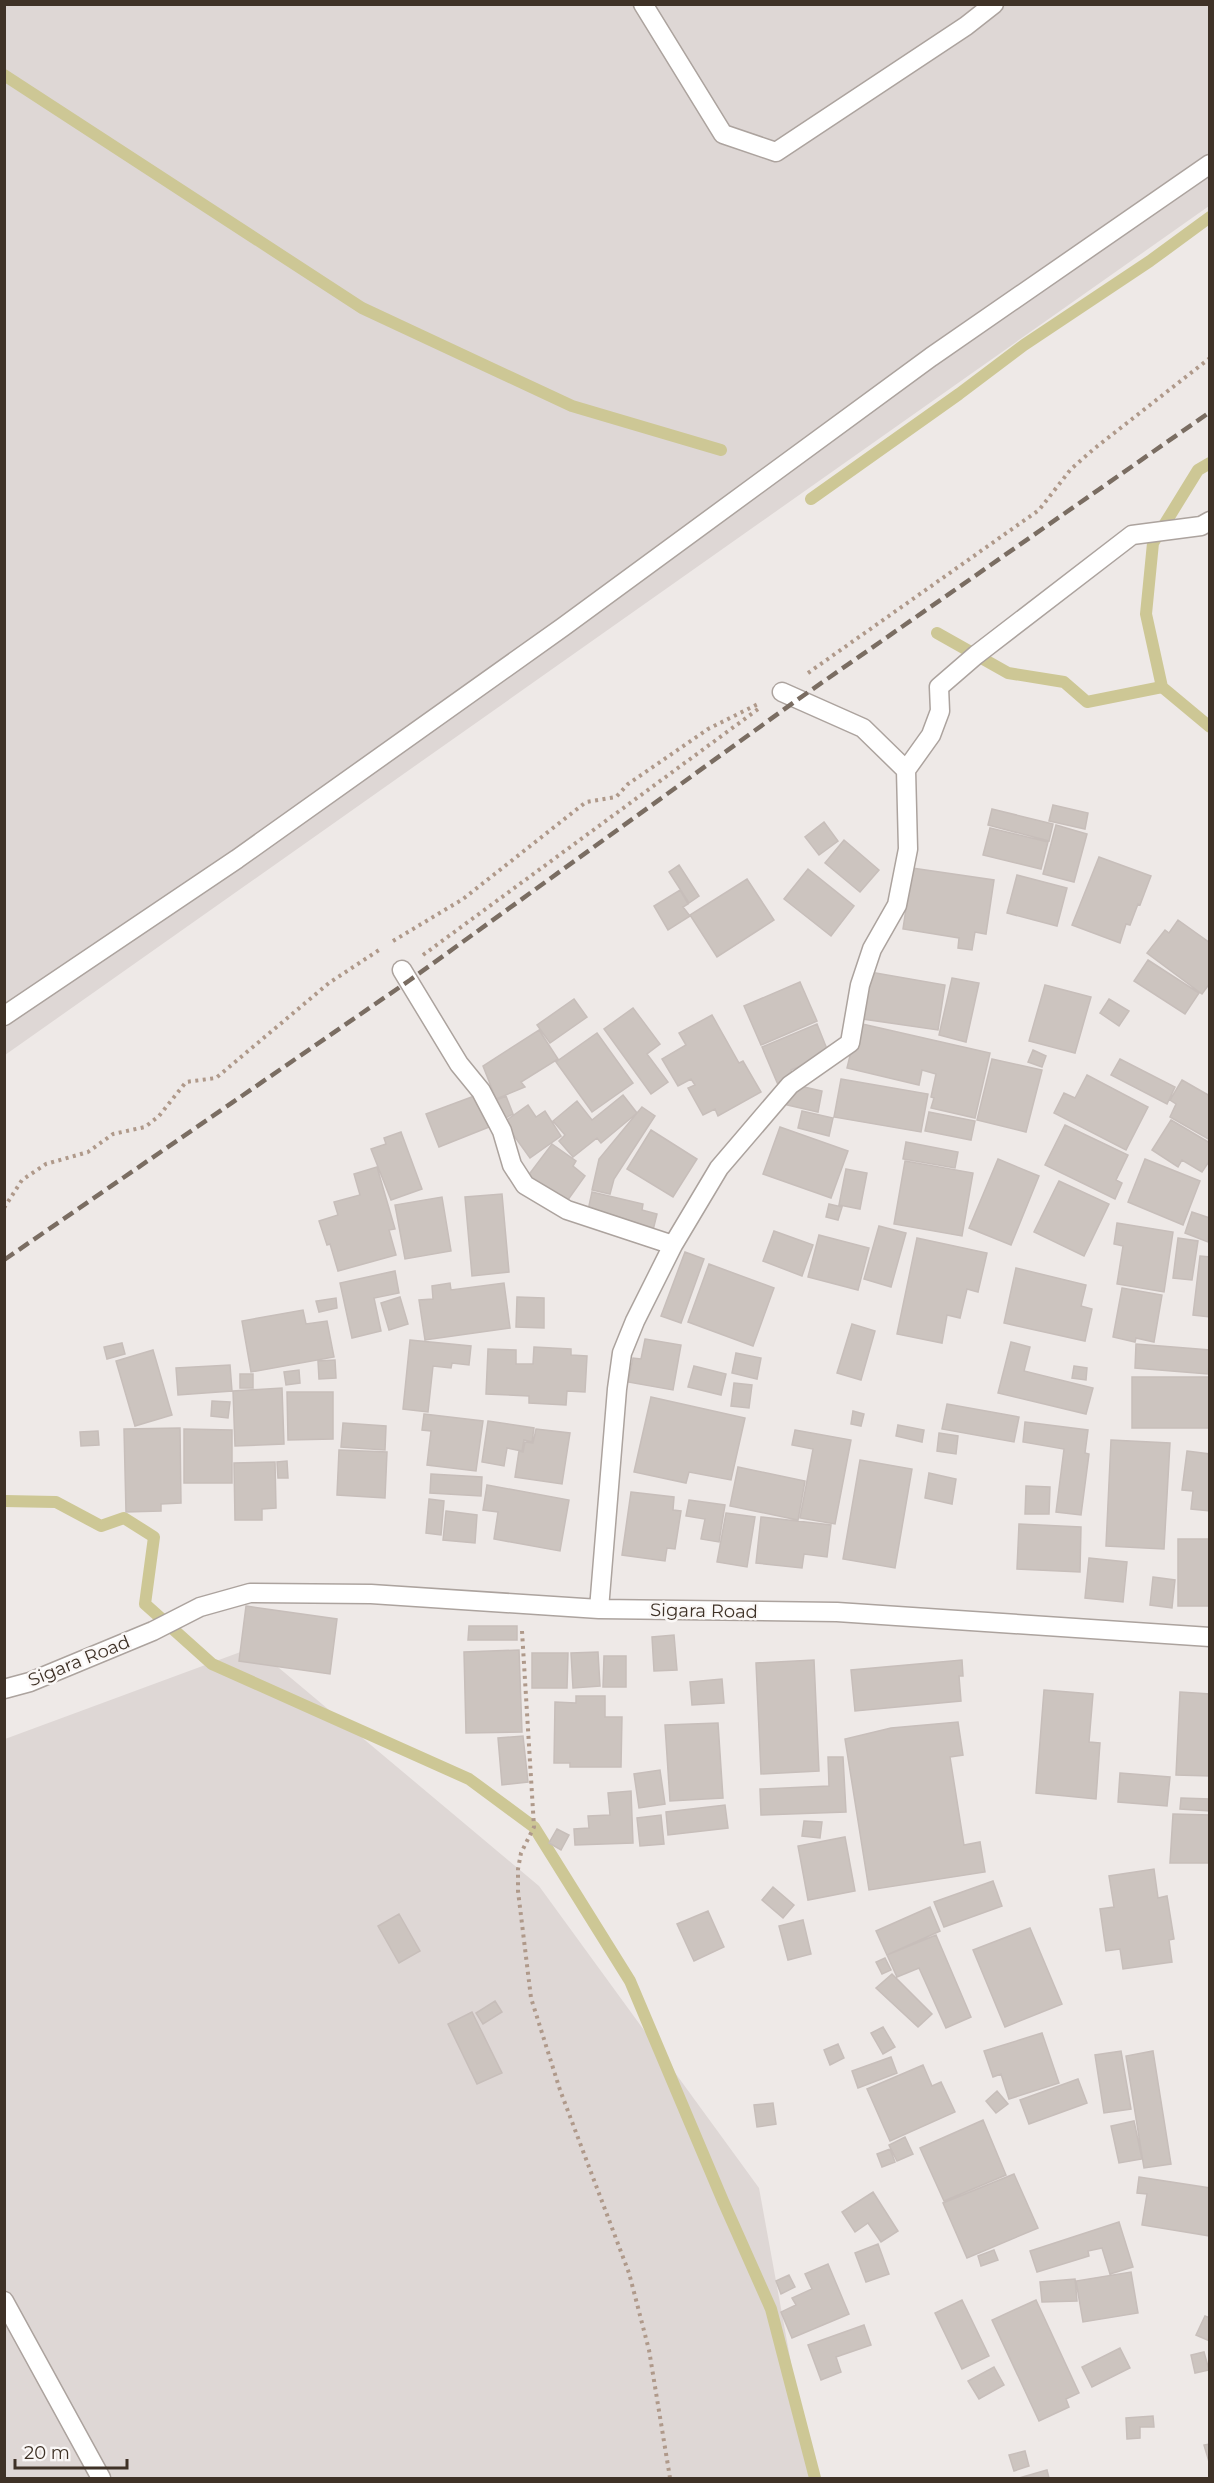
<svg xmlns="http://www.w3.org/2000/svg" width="1214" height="2483" viewBox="0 0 1214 2483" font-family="Montserrat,sans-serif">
<rect width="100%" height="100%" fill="#eee9e7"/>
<path fill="#ded7d5" d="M5 5H1209V206L5 1055Z
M254 1647 539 1886 759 2188 812 2478H5V1739Z"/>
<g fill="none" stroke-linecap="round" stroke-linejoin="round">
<path stroke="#cdc795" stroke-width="12" d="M4 75 362 308 572 406 721 450
M1210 463 1198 470 1153 543 1146 614 1162 687 1210 727
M811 499 959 394 1024 345 1150 261 1210 217
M937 633 1008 673 1064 682 1087 702 1162 687
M4 1501 56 1502 101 1526 124 1518 154 1537 145 1604 212 1664 469 1779 534 1827 630 1981 723 2201 771 2309 815 2478"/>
</g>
<path fill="#ccc4bf" stroke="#c7beba" stroke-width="1.5" d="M1053 805 1088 813 1085 829 1049 821Z
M992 809 1053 824 1049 841 988 825Z
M824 822 838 841 819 855 805 837Z
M1056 825 1087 834 1074 882 1043 874Z
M990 828 1048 842 1041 869 983 855Z
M844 840 879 870 860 892 825 863Z
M1099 857 1151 876 1140 905 1138 904 1130 925 1126 924 1120 943 1072 925Z
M679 865 699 896 689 903 669 872Z
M912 868 994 880 986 934 975 932 972 950 958 948 959 938 903 929Z
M808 869 854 906 831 936 784 899Z
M1017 875 1067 888 1057 926 1007 913Z
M747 879 774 920 717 957 690 915Z
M680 890 688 904 683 907 690 916 668 930 654 906Z
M1178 920 1210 943V983L1202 994 1147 953 1165 930 1169 933Z
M1148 960 1199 993 1185 1014 1134 981Z
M870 972 945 985 938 1030 863 1019Z
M952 978 979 983 966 1042 939 1035Z
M800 982 817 1021 761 1045 744 1006Z
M1045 985 1091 997 1075 1053 1029 1041Z
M574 999 587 1017 550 1043 537 1025Z
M1109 999 1129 1011 1119 1026 1100 1013Z
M633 1008 660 1044 647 1054 668 1082 651 1094 604 1029Z
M712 1015 739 1063 743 1061 761 1092 718 1116 715 1109 703 1115 688 1088 695 1085 691 1079 678 1086 662 1059 686 1045 679 1033Z
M858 1023 990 1053 975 1118 931 1108 934 1098 931 1097 936 1074 922 1070 919 1085 847 1068Z
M817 1024 829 1054 791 1070 795 1080 779 1087 762 1047Z
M539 1030 558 1059 521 1082 525 1087 496 1099 483 1066Z
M597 1033 633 1083 592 1112 556 1062Z
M1033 1050 1046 1056 1042 1067 1028 1062Z
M992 1059 1042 1070 1026 1132 977 1120Z
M1120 1059 1175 1087 1167 1104 1111 1075Z
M1087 1075 1148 1107 1126 1150 1054 1113 1064 1093 1075 1098Z
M841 1079 928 1094 921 1132 834 1117Z
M1182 1080 1210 1096V1140L1170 1117 1176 1104 1170 1100Z
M791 1084 822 1091 818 1112 787 1105Z
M477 1095 489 1127 439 1147 426 1114Z
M623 1095 637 1113 601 1143 597 1138 573 1157 559 1141 565 1135 553 1121 577 1101 592 1120Z
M506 1096 513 1114 502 1120 494 1101Z
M528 1105 536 1117 545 1111 561 1136 530 1158 504 1122Z
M642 1107 655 1116 614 1179 610 1194 592 1190 599 1159Z
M802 1111 833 1118 829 1136 798 1128Z
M929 1112 975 1121 971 1140 925 1131Z
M1171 1120 1210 1143V1160L1202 1172 1182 1160 1178 1167 1152 1150Z
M1065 1125 1128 1155 1116 1180 1122 1183 1115 1199 1045 1165Z
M780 1127 848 1151 831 1198 763 1174Z
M651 1130 697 1159 673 1197 627 1169Z
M401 1132 422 1189 391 1200 371 1149 386 1144 384 1138Z
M906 1142 958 1152 955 1168 903 1159Z
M552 1144 576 1161 573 1166 585 1176 565 1204 527 1177Z
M998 1159 1039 1176 1011 1245 969 1228Z
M1145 1159 1200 1181 1183 1225 1128 1202Z
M905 1161 973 1173 962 1236 894 1224Z
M377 1167 395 1229 389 1230 396 1255 338 1271 330 1244 327 1245 319 1221 338 1215 334 1202 360 1195 354 1174Z
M846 1169 867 1173 860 1209 839 1205Z
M1059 1181 1109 1204 1084 1256 1034 1232Z
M592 1192 643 1204 642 1210 657 1214 653 1230 587 1215Z
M502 1194 509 1272 472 1276 465 1197Z
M442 1197 451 1251 405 1259 395 1205Z
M829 1204 842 1207 838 1220 826 1217Z
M1192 1212 1210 1218 1208 1242 1185 1233Z
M1117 1223 1173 1232 1164 1292 1117 1284 1123 1246 1114 1244Z
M879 1226 906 1233 891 1287 864 1279Z
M774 1231 813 1245 802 1276 763 1261Z
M819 1235 869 1248 858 1290 808 1277Z
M917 1238 987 1253 978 1292 967 1289 960 1318 947 1315 942 1343 897 1334Z
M1178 1238 1198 1241 1192 1280 1173 1278Z
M685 1252 704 1259 681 1323 661 1316Z
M1200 1256 1210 1257V1317L1193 1315Z
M709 1264 774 1288 753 1346 688 1322Z
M1016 1268 1086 1285 1081 1306 1092 1309 1085 1341 1004 1323Z
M395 1271 399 1293 374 1298 381 1331 352 1338 340 1283Z
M450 1283 451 1290 504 1283 510 1328 425 1340 419 1300 433 1299 432 1286Z
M1122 1288 1162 1295 1154 1342 1136 1338 1135 1342 1113 1337Z
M400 1297 408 1324 389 1330 381 1303Z
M517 1297 544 1298V1328L516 1327Z
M336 1298 337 1308 319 1312 316 1301Z
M303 1310 306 1324 327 1321 334 1357 251 1372 242 1321Z
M852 1324 875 1331 861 1380 837 1373Z
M645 1339 681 1345 673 1390 628 1382 633 1358 641 1359Z
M410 1340 471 1346 469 1365 452 1363 451 1368 433 1366 428 1412 403 1409Z
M1011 1342 1030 1347 1024 1371 1093 1388 1086 1414 998 1393Z
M122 1343 125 1354 107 1359 104 1347Z
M1136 1344 1210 1350 1208 1374 1135 1368Z
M534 1347 571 1349V1355L587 1356 585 1392 567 1391 566 1405 529 1403V1396L486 1394 488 1349 516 1350V1364H533Z
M153 1350 172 1415 135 1426 116 1361Z
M736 1353 761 1358 757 1379 732 1373Z
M335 1360 336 1378 319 1379 318 1361Z
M230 1365 232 1391 178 1395 176 1368Z
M694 1366 726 1374 721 1395 688 1387Z
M1074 1366 1087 1368 1086 1380 1072 1378Z
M299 1370 300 1383 286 1385 284 1372Z
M240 1374H253V1388H240Z
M1132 1377H1210V1428H1132Z
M734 1383 752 1385 749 1408 731 1406Z
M282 1388 284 1444 235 1446 233 1391Z
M287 1392H333V1439L288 1440Z
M651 1397 745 1418 731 1480 689 1472 686 1483 634 1472Z
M212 1401 230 1402 228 1418 211 1416Z
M947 1404 1019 1417 1014 1442 942 1429Z
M853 1411 864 1414 861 1426 851 1424Z
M424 1414 483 1421 476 1471 427 1465 431 1431 422 1430Z
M488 1421 534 1428 532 1442 524 1440 522 1451 507 1448 504 1466 482 1462Z
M1025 1422 1088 1430 1085 1453 1089 1454 1081 1515 1056 1512 1064 1449 1023 1442Z
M343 1423 386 1426 385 1450 341 1447Z
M898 1425 924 1430 922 1442 896 1436Z
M180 1428 181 1503 161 1504V1511L126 1512 124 1429Z
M184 1429 232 1430V1483H184Z
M536 1429 570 1433 562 1484 515 1477 519 1451 523 1452 525 1442 533 1443Z
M795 1430 851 1440 835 1524 800 1518 813 1449 792 1445Z
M98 1431 99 1445 81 1446 80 1432Z
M939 1433 958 1436 956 1454 937 1451Z
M1111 1440 1170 1443 1164 1549 1106 1546Z
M339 1450 387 1452 385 1498 337 1495Z
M1187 1451 1210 1454V1511L1191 1509 1193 1491 1182 1490Z
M860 1460 912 1469 895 1568 843 1559Z
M287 1461 288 1478H278L277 1462Z
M275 1462 276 1508 262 1509V1520H235L234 1463Z
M738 1467 805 1481 798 1520 730 1506Z
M929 1473 956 1479 952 1504 925 1498Z
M431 1474 482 1477 481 1496 430 1493Z
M487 1485 569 1500 560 1551 494 1539 498 1512 483 1510Z
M1026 1486 1050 1487 1049 1514H1025Z
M631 1492 674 1497 673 1510 681 1511 675 1549 667 1548 665 1561 622 1555Z
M429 1499 444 1501 441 1535 426 1533Z
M689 1500 725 1505 719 1542 701 1539 705 1519 686 1516Z
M446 1511 477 1515 475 1543 443 1540Z
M726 1513 755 1517 747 1567 717 1562Z
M761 1517 831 1525 827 1557 804 1554 802 1568 756 1563Z
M1019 1524 1081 1527 1080 1572 1017 1569Z
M1178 1539H1210V1606H1178Z
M1089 1558 1127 1562 1123 1602 1085 1598Z
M1153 1577 1175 1580 1172 1608 1150 1605Z
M246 1606 337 1619 330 1674 239 1661Z
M469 1626H517V1640H468Z
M674 1635 677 1670 654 1671 652 1637Z
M519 1650 522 1732 466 1733 464 1652Z
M598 1652 600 1686 573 1688 571 1653Z
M532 1653H568L567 1688H532Z
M604 1656H626V1687H603Z
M814 1660 819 1771 761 1774 756 1663Z
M962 1660 963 1676H959L961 1701 855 1711 851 1670Z
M722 1679 724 1703 692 1705 690 1682Z
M1044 1690 1093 1694 1089 1742 1100 1743 1096 1799 1036 1793Z
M1180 1692 1210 1694V1776L1176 1775Z
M576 1696H605V1717H622L621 1767H570V1763H554L555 1702 576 1703Z
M958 1722 963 1755 950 1757 964 1845 980 1842 985 1872 869 1890 845 1739 891 1728Z
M718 1723 723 1798 670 1801 665 1725Z
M523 1736 528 1782 502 1785 498 1738Z
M828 1757H843L846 1812 761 1815 760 1789 829 1786Z
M660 1770 665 1804 639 1808 634 1774Z
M1120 1773 1170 1777 1167 1806 1118 1802Z
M631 1791 633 1843 575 1845 574 1829 589 1828 588 1816 610 1815 608 1793Z
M1181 1798 1210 1799V1811L1180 1809Z
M725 1805 728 1828 668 1835 666 1812Z
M1173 1814 1210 1815V1863H1170Z
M661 1815 664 1844 640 1846 637 1818Z
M804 1821 822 1822 820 1838 802 1836Z
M557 1829 569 1835 561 1850 549 1843Z
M845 1837 855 1891 808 1900 798 1846Z
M1154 1869 1158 1898 1167 1896 1174 1939 1169 1940 1172 1962 1123 1969 1120 1949 1106 1951 1100 1909 1114 1907 1109 1876Z
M993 1881 1002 1906 944 1927 934 1902Z
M773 1887 794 1905 783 1918 762 1900Z
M930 1907 940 1931 887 1955 876 1931Z
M708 1911 724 1947 694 1961 677 1924Z
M399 1914 420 1951 399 1963 378 1926Z
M803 1920 811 1954 788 1960 779 1926Z
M1030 1928 1062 2004 1005 2027 973 1950Z
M936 1935 971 2017 946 2028 919 1968 897 1977 887 1955Z
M885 1958 891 1970 882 1974 876 1962Z
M892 1974 932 2014 918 2027 876 1988Z
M495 2001 502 2012 483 2024 476 2013Z
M472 2012 502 2073 477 2084 448 2024Z
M883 2027 895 2047 883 2054 871 2033Z
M1042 2033 1059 2083 1009 2099 1001 2074 993 2077 984 2051Z
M838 2044 844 2058 830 2065 824 2050Z
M1121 2051 1131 2109 1104 2113 1095 2055Z
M1153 2051 1171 2164 1144 2168 1126 2056Z
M891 2057 897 2073 858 2088 852 2071Z
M923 2065 932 2086 941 2082 955 2112 890 2141 867 2089Z
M1078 2079 1087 2103 1029 2124 1020 2100Z
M997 2091 1008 2104 996 2113 986 2101Z
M773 2103 776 2124 757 2127 754 2105Z
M983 2120 1006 2175 944 2201 920 2148Z
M1134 2121 1142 2159 1119 2163 1111 2126Z
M905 2137 913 2154 897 2161 889 2145Z
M890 2149 895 2162 882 2167 877 2154Z
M1014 2174 1038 2228 967 2258 943 2203Z
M1139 2177 1210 2188V2236L1142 2225 1147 2194 1137 2193Z
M873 2192 898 2231 881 2242 868 2223 855 2232 842 2212Z
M1119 2222 1133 2267 1110 2274 1102 2248 1088 2251 1089 2256 1037 2272 1030 2251Z
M878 2244 889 2274 866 2282 855 2253Z
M994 2250 998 2260 981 2266 978 2256Z
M828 2264 849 2314 792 2338 781 2312 796 2305 792 2298 812 2289 805 2274Z
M1131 2272 1138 2313 1083 2322 1076 2281Z
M789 2275 795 2287 781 2294 776 2281Z
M1075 2279 1077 2301 1042 2302 1040 2282Z
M962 2300 989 2356 962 2369 935 2313Z
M1036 2300 1079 2393 1066 2399 1069 2407 1039 2421 992 2320Z
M1205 2316 1210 2318V2341L1196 2335Z
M864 2325 871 2345 836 2357 841 2372 821 2380 808 2345Z
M1120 2348 1130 2368 1092 2387 1082 2367Z
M1204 2352 1209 2370 1195 2373 1191 2355Z
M994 2367 1004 2385 979 2399 968 2381Z
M1153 2416 1154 2427H1140V2438L1127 2439 1126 2418Z
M1210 2444V2465L1204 2445Z
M1025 2451 1029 2466 1014 2471 1009 2455Z
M1047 2470 1049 2478H1019Z"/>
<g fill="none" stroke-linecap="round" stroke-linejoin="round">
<g stroke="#aca39e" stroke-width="21">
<path id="minor" d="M643 4 723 134 776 152 966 26 994 4
M782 692 863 728 906 770
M402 970 459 1064 481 1091 502 1131 512 1165 525 1185 567 1210 673 1245
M4 1016 237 859 563 627 931 357 1210 164
M599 1609 617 1389 622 1353 635 1321 673 1245 719 1168 790 1085 850 1043 860 985 872 949 897 905 908 849 906 770 931 735 940 711 939 687 976 655 1132 535 1201 526 1210 521
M4 1689 30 1682 153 1631 200 1607 250 1593 371 1594 599 1609 837 1612 1210 1637
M4 2301 101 2478"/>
</g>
<path stroke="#af998a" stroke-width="4" stroke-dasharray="3 4.5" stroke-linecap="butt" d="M808 673 1039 510 1071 469 1095 448 1210 358
M393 941 463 899 586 802 616 797 628 784 708 729 758 704
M423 955 761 707
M4 1208 22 1180 46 1164 88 1152 113 1134 145 1127 159 1116 186 1082 216 1078 329 983 379 950
M522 1631 534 1827 521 1853 518 1869V1891L531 1998 560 2090 629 2273 649 2350 670 2478"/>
<use href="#minor" stroke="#fff" stroke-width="18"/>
<path stroke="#7a6d62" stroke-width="4.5" stroke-dasharray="12 6" stroke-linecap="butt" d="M4 1260 410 980 797 700 1210 412"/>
</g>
<g text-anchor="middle" stroke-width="5" stroke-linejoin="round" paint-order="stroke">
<g font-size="18" fill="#3f3227" stroke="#fbf8f7">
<text transform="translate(704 1611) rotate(1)" y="6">Sigara Road</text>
<text transform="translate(79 1661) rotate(-22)" y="6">Sigara Road</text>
</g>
</g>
<rect width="1214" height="2483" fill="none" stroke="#3f3227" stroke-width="12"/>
<path d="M15 2459v9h112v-9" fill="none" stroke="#3f3227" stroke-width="3"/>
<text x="24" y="2459" font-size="18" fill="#3f3227" stroke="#fbf8f7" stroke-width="4.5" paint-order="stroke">20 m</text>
</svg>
